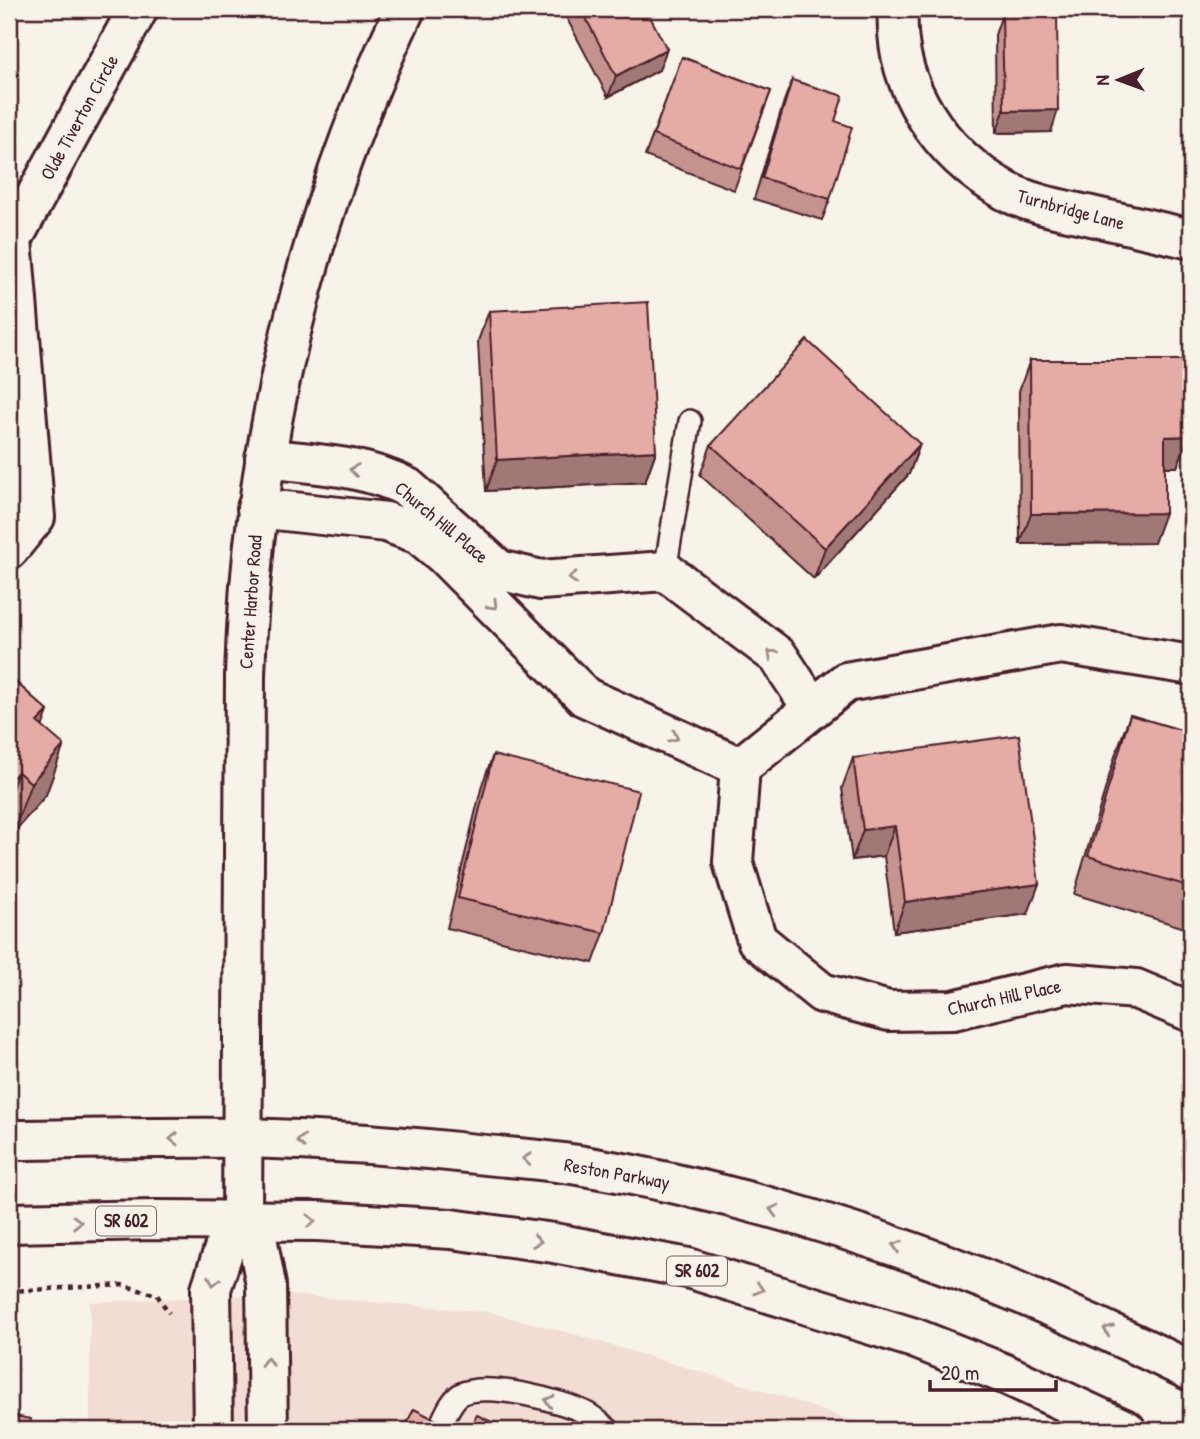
<svg xmlns="http://www.w3.org/2000/svg" width="1200" height="1439" viewBox="0 0 1200 1439" font-family="'Patrick Hand',sans-serif">
<rect width="100%" height="100%" fill="#f7f3e8"/>
<filter id="ink" filterUnits="userSpaceOnUse"><feTurbulence type="fractalNoise" baseFrequency=".0143" numOctaves="2"/><feDisplacementMap in="SourceGraphic" scale="14" xChannelSelector="R" yChannelSelector="G"/><feConvolveMatrix kernelMatrix="1 2 1 2 8 2 1 2 1" color-interpolation-filters="sRGB"/></filter>
<g filter="url(#ink)">
<path fill="#f2ddd4" d="M282 1294 489 1312 577 1335 781 1396 878 1430H90V1302Z"/>
<g fill="none" stroke-linecap="round" stroke-linejoin="round">
<g stroke="#4a1f2b" stroke-width="26">
<path id="lane" d="M665 571 690 421
M438 1430C444 1419 450 1401 461 1394 485 1381 565 1401 588 1414 595 1418 602 1425 609 1430"/>
</g>
<g stroke="#4a1f2b" stroke-width="44">
<path id="street" d="M898 9C893 86 940 154 1006 191 1031 204 1060 209 1087 215 1122 223 1157 231 1191 239
M265 458C312 464 365 465 408 488L499 570 541 580 665 571 778 656 812 708
M257 508 386 522 419 534 445 556 585 697 740 767
M9 549 35 517 12 240 138 9
M1191 665 1061 644 846 682 740 767 733 862 757 940 822 993 889 1011 953 1010 1067 983 1136 989 1191 1012
M213 1430 211 1289 225 1246 242 1220 258 1243 266 1285 268 1430"/>
</g>
<g stroke="#4a1f2b" stroke-width="44">
<path id="secondary" d="M242 1220 245 675C252 445 306 217 405 9"/>
</g>
<g stroke="#4a1f2b" stroke-width="44">
<path id="primary" d="M9 1140C86 1139 164 1137 242 1138 323 1140 405 1146 486 1155 517 1158 548 1160 578 1165 792 1200 997 1275 1191 1371
M9 1223 156 1220 318 1221 451 1229 554 1243 688 1268 914 1338 1005 1374 1126 1430"/>
</g>
<path stroke="#4a1f2b" stroke-width="4.5" stroke-dasharray="5 5" stroke-linecap="butt" d="M9 1291 122 1285 157 1295 169 1313"/>
<use href="#lane" stroke="#f7f3e8" stroke-width="21"/>
<use href="#street" stroke="#f7f3e8" stroke-width="38"/>
<use href="#secondary" stroke="#f7f3e8" stroke-width="38"/>
<use href="#primary" stroke="#f7f3e8" stroke-width="38"/>
</g>
<path fill="#c5938e" stroke="#4a1f2b" stroke-width="2" d="M568 9H646L659 70 608 97 565 15Z
M1031 9H1041L1038 13Z
M1002 14 1051 132 996 133 995 35Z
M682 57 771 91 734 190 645 156Z
M792 80 830 199 822 220 754 199 784 101Z
M489 311 656 451 645 482 486 491 478 341Z
M1030 360 1189 436 1177 467H1165L1154 543 1020 544 1019 391Z
M920 444 909 474 814 579 700 475 711 445Z
M9 676 48 711 42 726 46 795 13 833 9 829Z
M1130 715 1191 733V930L1074 894 1116 753Z
M493 755 604 933 593 963 447 928 482 785Z
M853 758 1028 914 894 932 884 856 852 860 842 788Z"/>
<path fill="#a07874" stroke="#4a1f2b" stroke-width="2" d="M667 49 659 70 608 97 616 76Z
M1058 110 1051 132 996 133 1004 111Z
M1189 436 1177 467H1154L1165 437Z
M920 444 909 474 814 579 825 548Z
M656 451 645 482 486 491 497 460Z
M1165 513 1154 543 1020 544 1031 514Z
M48 711 30 761 37 722Z
M64 745 46 795 13 833 31 783Z
M18 772 9 797V782Z
M895 826 884 856 852 860 863 830Z
M1039 884 1028 914 894 932 905 902Z"/>
<path fill="#e5aba5" stroke="#4a1f2b" stroke-width="2" d="M581 9H646L667 49 616 76Z
M1057 13 1058 110 1004 111 1002 14Z
M682 57 771 91 741 169 653 135Z
M792 80 843 96 835 121 852 127 830 199 762 178Z
M648 302 656 451 497 460 489 311Z
M807 340 920 444 825 548 711 445Z
M1030 360H1189V436L1165 437V513L1031 514Z
M9 676 48 711 37 722 64 745 31 783 18 772 9 782Z
M1130 715 1191 733V887L1088 856Z
M1019 735 1039 884 905 902 895 826 863 830 853 758Z
M493 755 639 791 604 933 458 898Z
M414 1409 456 1430H403Z
M9 1415 31 1419 29 1430H9Z
M477 1415 508 1430H469Z"/>
<defs><path id="oneway-chevron" d="M-2-3.5L2.5 0L-2 3.5" fill="none" stroke-width="1.6" stroke-linecap="round" stroke-linejoin="round" transform="scale(1.75)"/></defs>
<g stroke="#a0898a">
<use href="#oneway-chevron" transform="translate(354 470) rotate(-172)"/>
<use href="#oneway-chevron" transform="translate(573 578) rotate(176)"/>
<use href="#oneway-chevron" transform="translate(493 605) rotate(45)"/>
<use href="#oneway-chevron" transform="translate(772 654) rotate(-138)"/>
<use href="#oneway-chevron" transform="translate(674 737) rotate(25)"/>
<use href="#oneway-chevron" transform="translate(174 1139) rotate(180)"/>
<use href="#oneway-chevron" transform="translate(301 1141) rotate(-178)"/>
<use href="#oneway-chevron" transform="translate(527 1159) rotate(-174)"/>
<use href="#oneway-chevron" transform="translate(774 1210) rotate(-165)"/>
<use href="#oneway-chevron" transform="translate(311 1221) rotate(1)"/>
<use href="#oneway-chevron" transform="translate(77 1222) rotate(-1)"/>
<use href="#oneway-chevron" transform="translate(537 1241) rotate(8)"/>
<use href="#oneway-chevron" transform="translate(897 1246) rotate(-162)"/>
<use href="#oneway-chevron" transform="translate(214 1281) rotate(102)"/>
<use href="#oneway-chevron" transform="translate(759 1289) rotate(17)"/>
<use href="#oneway-chevron" transform="translate(1108 1330) rotate(-156)"/>
<use href="#oneway-chevron" transform="translate(267 1362) rotate(-91)"/>
<use href="#oneway-chevron" transform="translate(549 1401) rotate(-166)"/>
</g>
</g>
<g text-anchor="middle" stroke-width="7" stroke-linejoin="round" paint-order="stroke">
<g fill="#f7f3e8" stroke="#7e5f64" stroke-width="2">
<rect x="96" y="1206.5" width="60" height="29" rx="5"/>
<rect x="667" y="1256.5" width="60" height="29" rx="5"/>
</g>
<g font-size="18" font-weight="bold" fill="#4a1f2b">
<text x="126" y="1227">SR 602</text>
<text x="697" y="1277">SR 602</text>
</g>
<g font-size="19" fill="#4a1f2b" stroke="#f7f3e8">
<text transform="translate(79 117) rotate(-61)" y="7">Olde Tiverton Circle</text>
<text transform="translate(1071 209) rotate(15)" y="7">Turnbridge Lane</text>
<text transform="translate(442 522) rotate(40)" y="7">Church Hill Place</text>
<text transform="translate(250 602) rotate(-86)" y="7">Center Harbor Road</text>
<text transform="translate(1004 997) rotate(-12)" y="7">Church Hill Place</text>
<text transform="translate(617 1173) rotate(10)" y="7">Reston Parkway</text>
</g>
</g>
<rect width="1200" height="1439" fill="none" stroke="#f7f3e8" stroke-width="35"/>
<rect x="18" y="18" width="1165" height="1404" fill="none" stroke="#4a1f2b" stroke-width="2.5" filter="url(#ink)"/>
<g transform="translate(1119 80) rotate(269)" stroke="#f7f3e8" stroke-width="5" paint-order="stroke">
<path d="M0-5L12 26L0 18L-12 26Z" fill="#4a1f2b"/>
<text y="-10" font-size="19" font-weight="bold" text-anchor="middle" fill="#4a1f2b">N</text>
</g>
<path d="M930 1380v10h126v-10" fill="none" stroke="#4a1f2b" stroke-width="3.5"/>
<text x="941" y="1380" font-size="21" fill="#4a1f2b" stroke="#f7f3e8" stroke-width="5" paint-order="stroke">20 m</text>
</svg>
